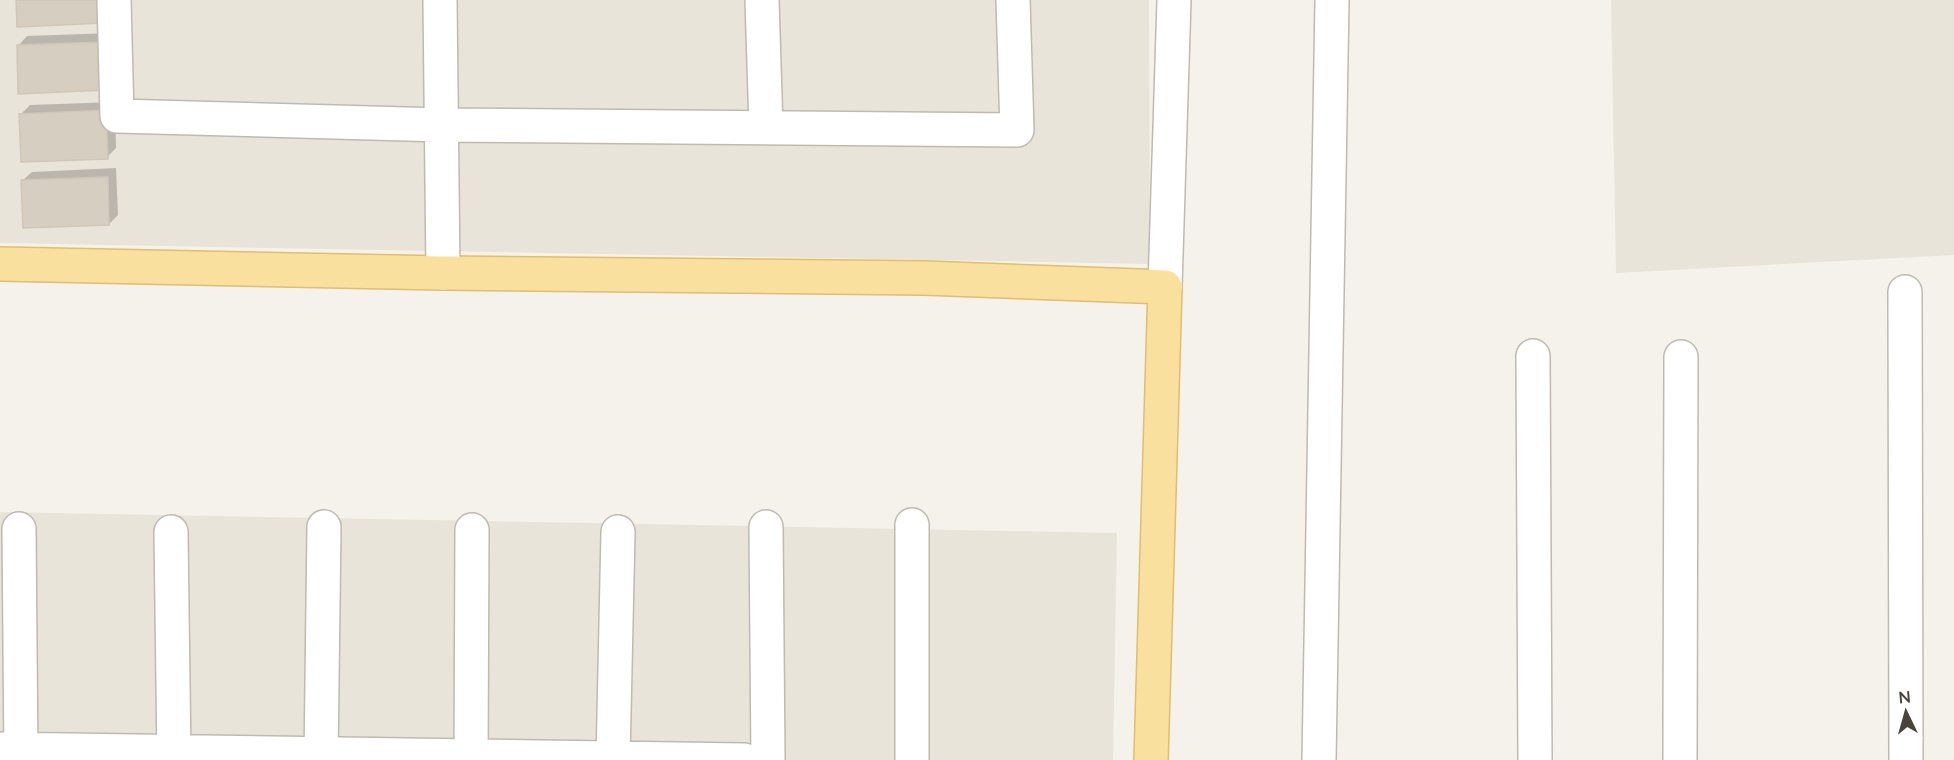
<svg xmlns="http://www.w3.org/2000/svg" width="1954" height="760" viewBox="0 0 1954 760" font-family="Lato,sans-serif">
<rect width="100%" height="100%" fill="#f5f2eb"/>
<path fill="#e9e4da" d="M0 0H1149L1150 264 0 243Z
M1611 0H1954V255L1616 273Z
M0 512 1117 533 1113 760H0Z"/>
<path fill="#0003" d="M112 33 113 79 18 46 27 36Z
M115 102 116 148 107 157 21 114 30 105Z
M116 168 118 215 109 224 22 181 32 172Z"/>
<path fill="#d6cec1" stroke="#d1c6b4" stroke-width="1.5" d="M16 0H102L103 23 17 27Z
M103 42 105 90 18 94 17 45Z
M106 110 108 159 21 162 19 114Z
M108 177 109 225 23 228 21 180Z"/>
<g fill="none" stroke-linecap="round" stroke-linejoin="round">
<g stroke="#c0baae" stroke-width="36">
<path id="minor" d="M114 0 117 116 442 125 1017 130 1013 0
M440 0 443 273
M762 0 766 128
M1165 287 1174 0
M1905 292 1906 760
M1533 356 1535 760
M912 525V760
M766 527 768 760
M19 529 21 760
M171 532 174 760
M0 749 744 760
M321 760 324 527
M471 760 472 530
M613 760 618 532
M1319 760 1332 0
M1680 760 1681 357"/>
</g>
<g stroke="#e0bd6f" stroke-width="36">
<path id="major" d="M0 264 443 273 924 278 1165 287 1151 760"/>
</g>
<use href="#minor" stroke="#fff" stroke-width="33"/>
<use href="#major" stroke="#fae09f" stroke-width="33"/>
</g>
<g transform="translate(1906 712) rotate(355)" stroke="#ffffff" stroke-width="4.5" paint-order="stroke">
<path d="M0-4.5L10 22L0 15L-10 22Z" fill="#494339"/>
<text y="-9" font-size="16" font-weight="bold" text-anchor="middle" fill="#494339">N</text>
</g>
</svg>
